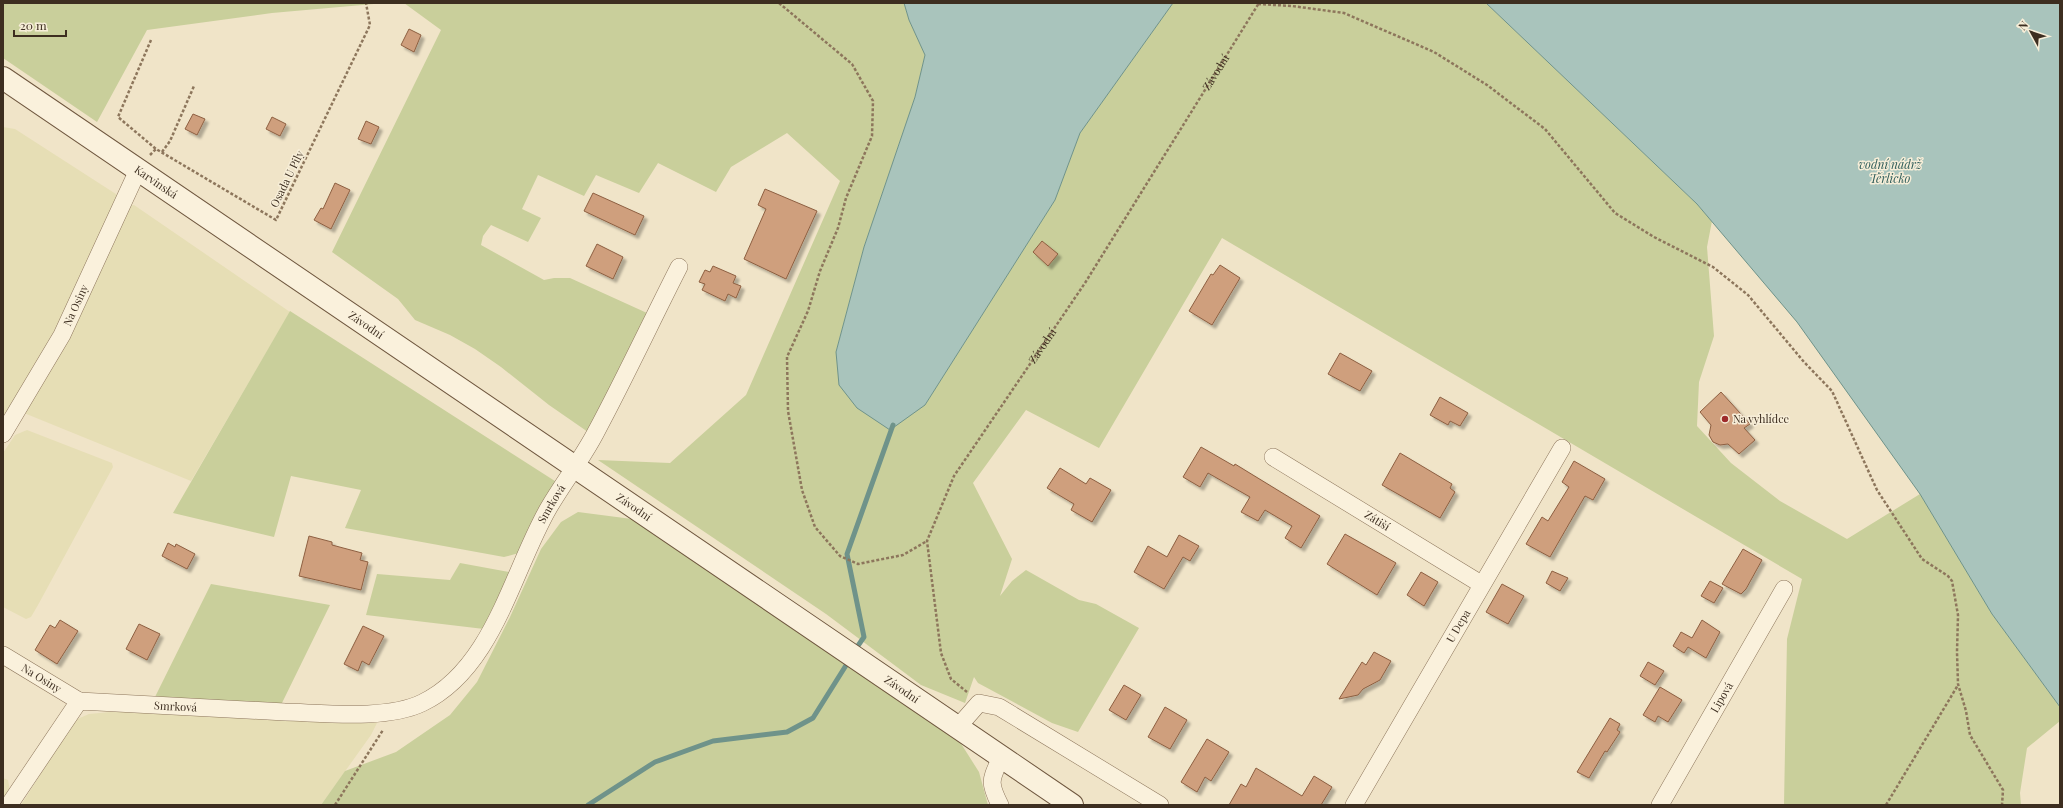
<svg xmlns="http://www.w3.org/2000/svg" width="2063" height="808" viewBox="0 0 2063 808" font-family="'Playfair Display',serif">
<defs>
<filter id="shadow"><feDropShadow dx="3.5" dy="3.5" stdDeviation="1" flood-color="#0004"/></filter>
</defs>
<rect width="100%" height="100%" fill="#f0e4c8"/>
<path fill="#e6deb5" d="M3 127 15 129 119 196 91 258 50 339 3 421Z
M134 205 290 312 191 481 24 413 129 206Z
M27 430 112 463 113 467 38 605 31 617 26 619 3 607V453L15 435Z
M121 711 251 718 377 723 371 735 321 805H21L75 720 89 714Z
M3 778 8 780 10 791 3 802Z"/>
<path fill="#c9cf9b" d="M3 3H385L272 13 147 30 97 122 3 58Z
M404 3H904L909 20 925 55 915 97 864 247 836 352 925 405 1055 200 1080 133 1173 3H1486L1697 204 1712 221 1707 247 1714 336 1699 382 1697 426 1731 463 1780 501 1847 539 1920 494 1992 614 2060 707V721L2027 748 2020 793 2021 805H1784L1787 639 1802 579 1222 238 1099 448 1026 410 973 483 1012 559 1000 596 1012 581 1026 570 1079 600 1096 604 1139 628 1078 732 1052 723 978 683 974 677 965 703 921 685 826 614 598 460 670 463 746 395 840 181 787 133 731 167 716 192 658 163 639 193 596 175 584 196 538 175 522 209 541 218 528 242 491 225 483 236 481 245 544 280 554 278H570L647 313 588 432 549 405 501 367 475 349 450 335 415 320 398 299 332 252 441 30Z
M290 311 558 483 519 553 504 557 345 528 361 490 291 476 274 537 173 513Z
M578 512 632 519 960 742 979 772 988 805H321L345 771 396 752 450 715 477 682 510 617 541 549 561 522Z
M460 563 509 572 510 574 484 629 366 615 377 574 450 580Z
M211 584 330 605 281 705 154 699Z"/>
<path fill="#a9c4bc" stroke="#6f938a" d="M904 3H1173L1080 133 1055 200 925 405 890 430 857 408 839 385 836 352 864 247 915 97 925 55 909 20Z
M1486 3H2060V707L1992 614 1920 494 1797 322 1697 204Z"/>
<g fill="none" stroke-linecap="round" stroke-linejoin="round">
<path stroke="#6f938a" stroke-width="5" d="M855 650 864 637 847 554 893 425
M588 805 655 762 713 741 787 732 813 718 850 659"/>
</g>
<path fill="#cf9f7d" stroke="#8d5f41" filter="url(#shadow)" d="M409 29 421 35 414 52 401 45Z
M193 114 205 119 197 135 185 129Z
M272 117 286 124 280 136 266 129Z
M366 121 379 127 371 144 358 139Z
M335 183 350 190 331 229 314 220 321 208 323 209Z
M765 189 817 211 786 279 744 259 766 209 758 205Z
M593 193 644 216 635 235 584 211Z
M1042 241 1058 254 1048 266 1033 252Z
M597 244 623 257 613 279 586 266Z
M1220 265 1240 278 1212 325 1189 311 1211 274 1213 275Z
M713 266 736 276 733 283 741 286 736 298 728 294 725 301 702 290 705 284 699 282 705 270 710 272Z
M1340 353 1372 371 1360 391 1328 374Z
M1721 392 1750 424 1744 428 1755 440 1739 454 1728 444 1720 445 1713 442 1709 435 1711 425 1700 412Z
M1440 397 1468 413 1460 426 1450 421 1448 425 1430 415Z
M1201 447 1234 466 1235 464 1248 472 1320 516 1301 548 1285 538 1292 526 1265 510 1258 521 1241 512 1250 497 1208 473 1200 487 1183 477Z
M1400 453 1452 484 1450 488 1455 492 1440 518 1382 485Z
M1574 461 1605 479 1593 500 1585 496 1550 557 1526 544 1542 517 1548 521 1569 487 1562 482Z
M1060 468 1086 484 1090 478 1111 490 1092 522 1071 510 1074 504 1047 488Z
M1345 534 1396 563 1377 595 1327 564Z
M1179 535 1199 546 1190 561 1183 557 1164 589 1134 572 1148 546 1167 557Z
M309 536 332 542V545L362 553 360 560 368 562 361 590 299 576Z
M168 543 175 547 176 544 195 554 187 569 162 556Z
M1743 549 1762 560 1746 589 1741 594 1722 584Z
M1552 571 1568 578 1560 591 1546 583Z
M1421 572 1438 582 1424 606 1407 595Z
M1710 581 1723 588 1714 603 1701 596Z
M1502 584 1524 596 1508 624 1486 612Z
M60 620 78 631 57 664 35 650 50 625 55 628Z
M1702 620 1720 632 1706 658 1688 647 1684 653 1673 646 1681 632 1692 638Z
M139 624 160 634 147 660 126 649Z
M363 626 384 636 369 665 362 661 358 671 344 664Z
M1374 652 1391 661 1380 680 1363 689 1358 695 1339 699 1362 662 1366 665Z
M1648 662 1664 671 1655 685 1640 676Z
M1124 685 1141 695 1126 720 1109 710Z
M1660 687 1682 700 1668 722 1658 716 1655 722 1643 715Z
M1165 707 1187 720 1170 749 1148 737Z
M1610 718 1620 724 1617 730 1620 732 1607 752 1605 751 1589 778 1577 772Z
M1207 739 1229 752 1211 781 1205 777 1197 792 1181 782Z
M1256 768 1302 796 1314 776 1332 787 1321 805H1229L1241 784 1246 787Z"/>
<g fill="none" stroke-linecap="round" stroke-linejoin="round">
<g stroke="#8d765c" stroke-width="18">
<g id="street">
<path id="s2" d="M3 434 62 335 138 170"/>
<path id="s3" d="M1273 457 1481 584"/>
<path id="s4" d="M3 655 79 701"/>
<path d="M958 727 979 703 999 707 1160 805"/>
<path id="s5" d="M9 805 79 701C148 705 217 709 285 712 324 713 387 720 422 703 493 669 512 572 548 509 563 483 582 459 596 432 625 378 651 322 679 267"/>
<path d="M1000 805C988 781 991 780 1001 757"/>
<path id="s6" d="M1354 805 1562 448"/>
<path id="s7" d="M1660 805 1784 589"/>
</g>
</g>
<g stroke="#6f573f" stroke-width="24">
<g id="secondary">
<path id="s8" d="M3 78 1072 805"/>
</g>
</g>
<g stroke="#8d765c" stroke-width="2.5" stroke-dasharray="3 2" stroke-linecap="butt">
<path d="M779 3 852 64 873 101 872 136 846 198 838 228 820 271 808 311 787 357 788 411 802 490 815 527 840 556 858 564 903 555 927 541"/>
<path d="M1258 4 1292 6 1344 13 1434 52 1487 85 1545 129 1615 213 1654 237 1713 267 1748 295 1804 362 1832 391 1877 490 1922 559 1948 576 1952 581 1958 615 1957 652 1958 684 1966 711 1970 735 2003 790 2002 805"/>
<path d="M151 40 118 117 156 149"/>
<path d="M162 152 170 141 194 86"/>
<path d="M150 155 156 149 276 220 370 25 366 3"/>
<path id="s1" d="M967 692 951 679 941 653 927 541 954 476 1085 283 1259 3"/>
<path d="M335 805 383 730"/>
<path d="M1886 805 1958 685"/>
</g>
<use href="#street" stroke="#faf1dc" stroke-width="17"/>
<use href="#secondary" stroke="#faf1dc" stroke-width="22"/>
</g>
<circle fill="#9e2a2b" stroke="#f7eed8" stroke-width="1.5" cx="1725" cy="419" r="4"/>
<g text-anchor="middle" stroke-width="3" stroke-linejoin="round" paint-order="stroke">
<g font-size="11" fill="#3d2e20" stroke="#f7eed8">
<text dy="4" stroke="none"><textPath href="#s1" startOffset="713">Závodní</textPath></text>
<text transform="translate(287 179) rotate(-64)" y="4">Osada U Pily</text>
<text dy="4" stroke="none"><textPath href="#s8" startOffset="185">Karvinská</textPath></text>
<text dy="4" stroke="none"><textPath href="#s2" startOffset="148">Na Osiny</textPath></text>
<text dy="4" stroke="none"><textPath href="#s8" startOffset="439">Závodní</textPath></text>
<text dy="4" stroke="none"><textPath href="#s1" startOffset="389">Závodní</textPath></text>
<text dy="4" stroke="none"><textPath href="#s5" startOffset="712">Smrková</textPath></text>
<text dy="4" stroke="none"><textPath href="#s8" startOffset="763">Závodní</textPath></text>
<text dy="4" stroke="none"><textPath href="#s3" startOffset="122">Zátiší</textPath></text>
<text dy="4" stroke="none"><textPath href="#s6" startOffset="207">U Depa</textPath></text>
<text dy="4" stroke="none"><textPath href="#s4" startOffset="45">Na Osiny</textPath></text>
<text dy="4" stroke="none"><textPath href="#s8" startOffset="1087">Závodní</textPath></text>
<text dy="4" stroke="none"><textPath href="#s7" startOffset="124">Lipová</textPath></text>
<text dy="4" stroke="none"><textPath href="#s5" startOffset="222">Smrková</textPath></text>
</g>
<g font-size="11" fill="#3d2e20" stroke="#f7eed8" text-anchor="start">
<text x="1733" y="423">Na vyhlídce</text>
</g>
<g font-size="12" font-style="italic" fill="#2f5d5a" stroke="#f7eed8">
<text x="1890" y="169">vodní nádrž<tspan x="1890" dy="14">Těrlicko</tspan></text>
</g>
</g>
<rect width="2063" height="808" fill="none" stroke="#3d2e20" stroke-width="8"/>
<g transform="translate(2031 32) rotate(310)" stroke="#f7eed8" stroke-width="3" paint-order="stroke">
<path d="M0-3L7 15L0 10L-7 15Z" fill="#3d2e20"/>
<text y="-6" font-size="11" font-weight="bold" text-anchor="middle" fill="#3d2e20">N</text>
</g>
<path d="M14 30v6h52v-6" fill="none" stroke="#3d2e20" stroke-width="2"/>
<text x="20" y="30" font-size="12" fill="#3d2e20" stroke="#f7eed8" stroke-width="3" paint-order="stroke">20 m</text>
</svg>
